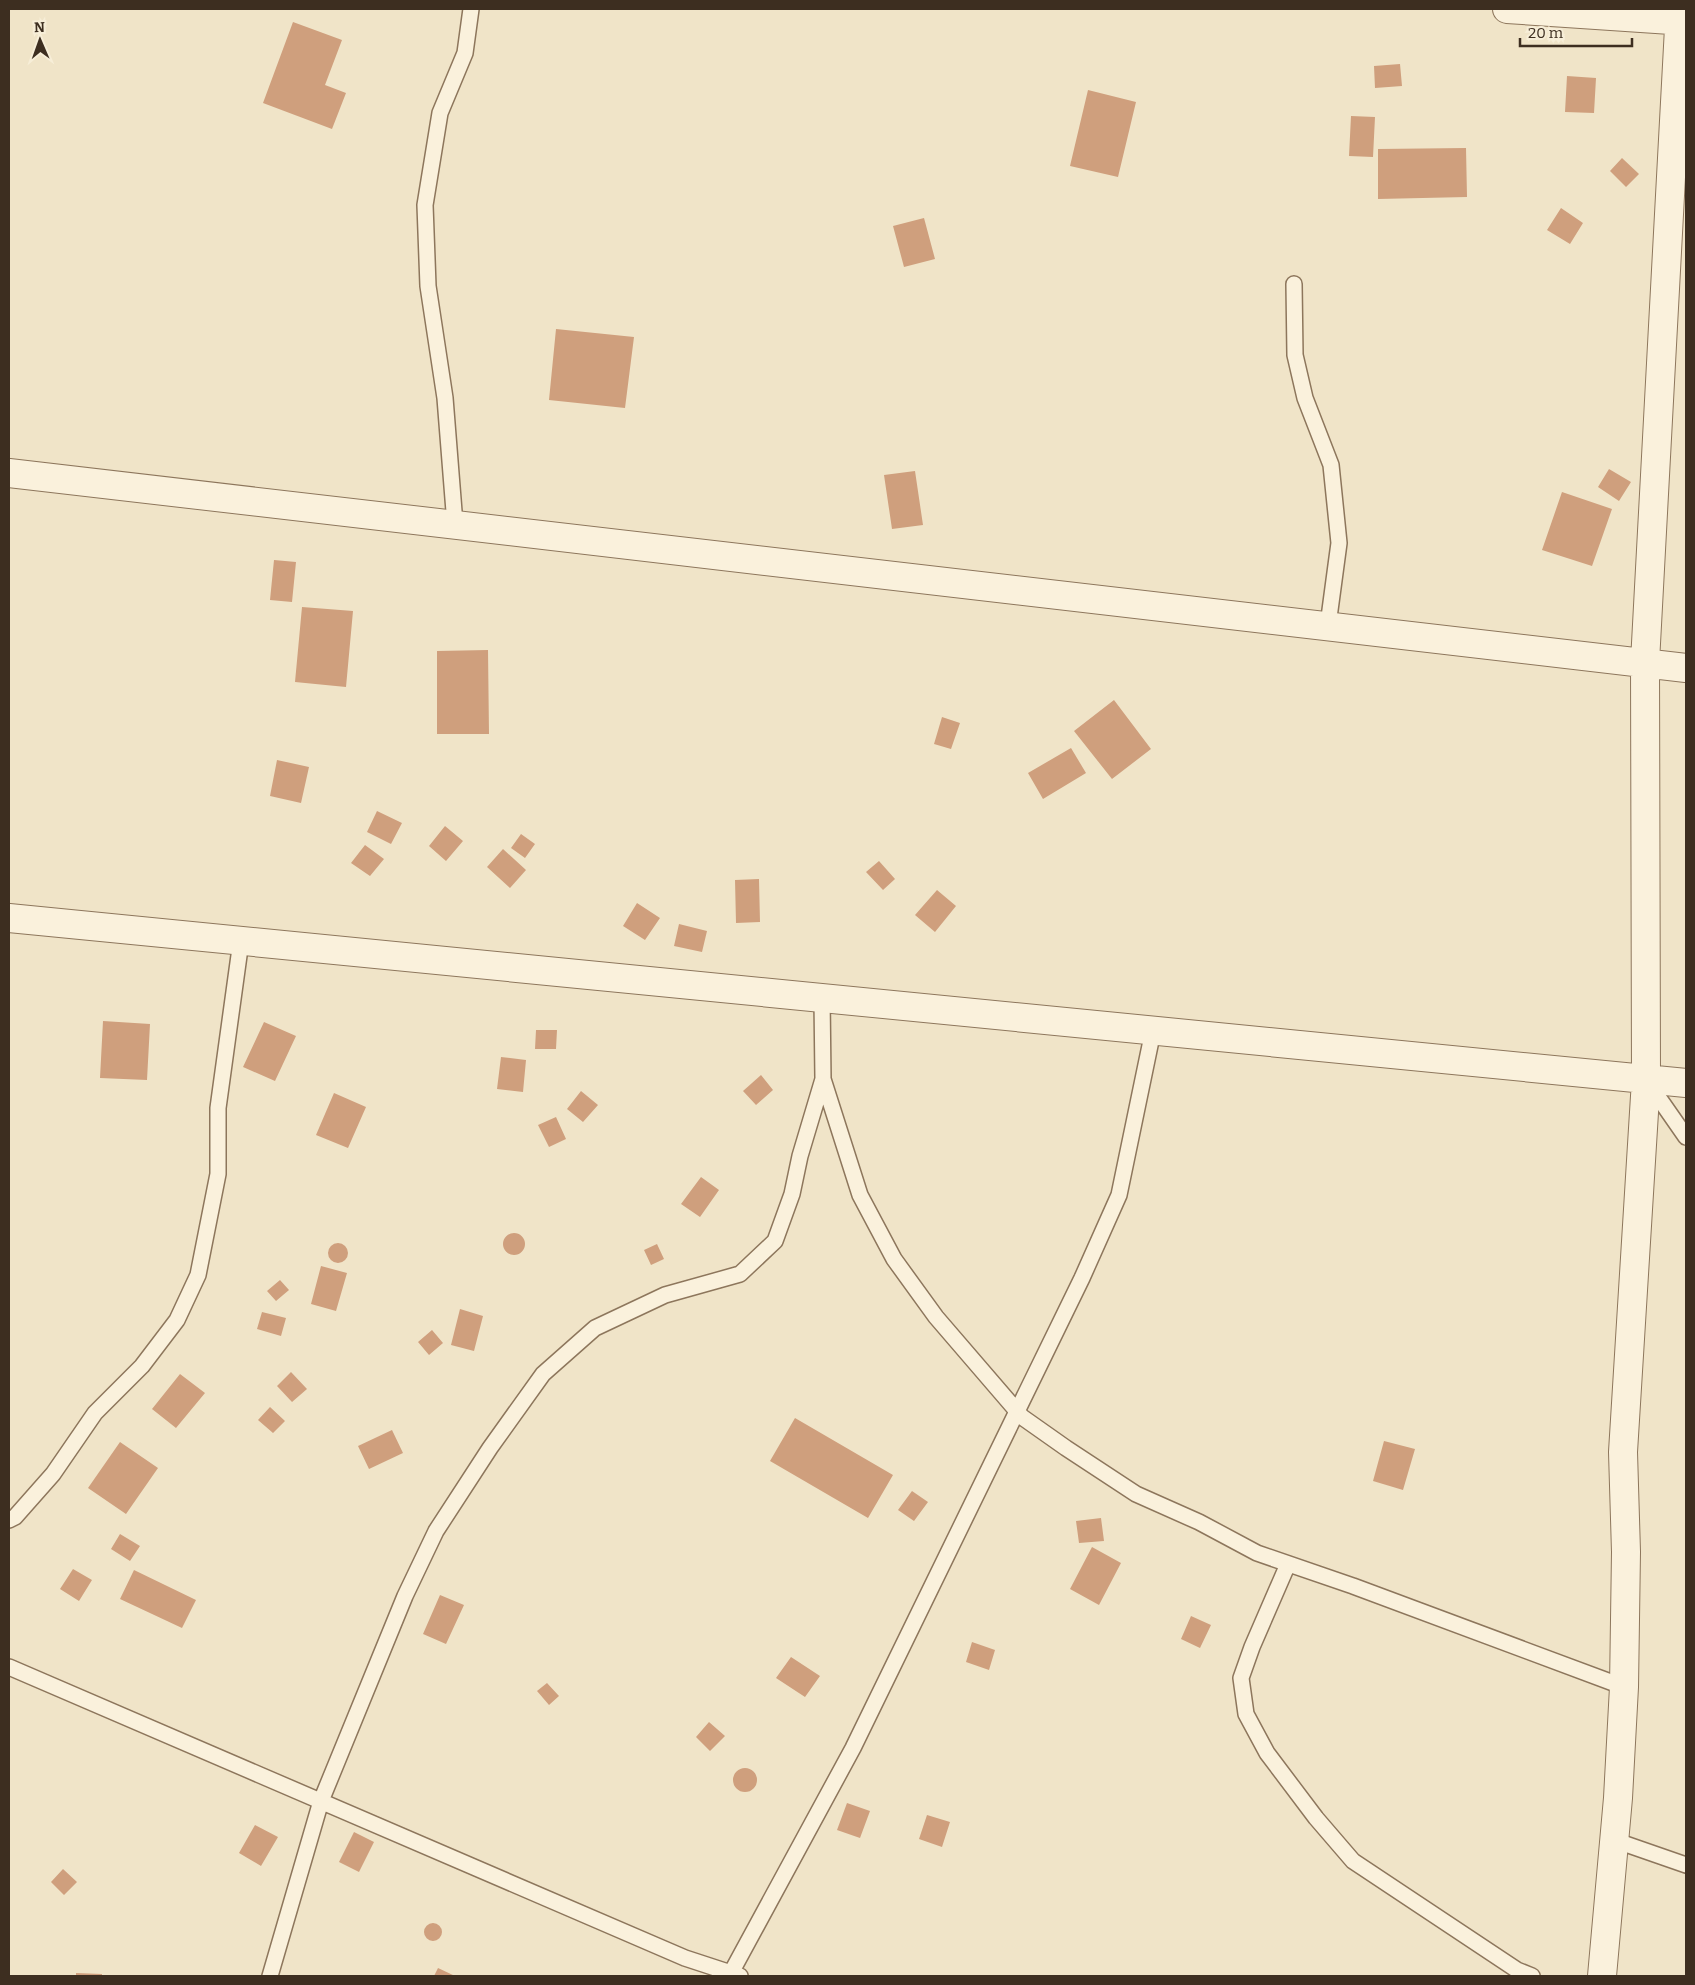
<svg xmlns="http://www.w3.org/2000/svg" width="1695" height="1985" viewBox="0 0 1695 1985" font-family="Bitter,serif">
<rect width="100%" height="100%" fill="#f0e4c8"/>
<path fill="#cf9f7d" d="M293 22 342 40 325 85 346 93 332 129 263 103Z
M1400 64 1402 86 1375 88 1374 66Z
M1567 76 1596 78 1594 113 1565 112Z
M1088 90 1136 102 1118 177 1070 166Z
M1351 116 1375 117 1373 157 1349 156Z
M1466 148 1467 197 1378 199V149Z
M1622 158 1639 174 1626 187 1610 171Z
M1561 208 1583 223 1570 244 1547 230Z
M924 218 935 259 904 267 893 226Z
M556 329 634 337 625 408 549 400Z
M1609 469 1631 482 1619 501 1598 487Z
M915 471 923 525 892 529 884 475Z
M1562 492 1612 509 1592 566 1542 550Z
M274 560 296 562 292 602 270 600Z
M302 607 353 611 346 687 295 682Z
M488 650 489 734H437V651Z
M1114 700 1151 749 1112 779 1074 731Z
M942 717 960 723 951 749 934 744Z
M1071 748 1086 773 1043 799 1028 773Z
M277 760 309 767 301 803 270 796Z
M377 811 402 823 391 844 367 832Z
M445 826 463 841 446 861 429 846Z
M521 834 535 844 525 858 511 848Z
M365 845 384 859 370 876 351 863Z
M503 849 526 870 510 888 487 867Z
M879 861 895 879 883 890 866 872Z
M759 879 760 922 736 923 735 880Z
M937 890 956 906 935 932 915 915Z
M637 903 660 918 645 940 623 926Z
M679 924 707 931 702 952 674 946Z
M103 1021 150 1024 147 1080 100 1078Z
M264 1022 296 1036 275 1081 243 1067Z
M536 1030H557L556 1049H535Z
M501 1057 526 1060 523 1092 497 1089Z
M761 1075 773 1090 756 1105 743 1091Z
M581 1091 598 1105 583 1122 567 1109Z
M334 1093 366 1107 348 1148 316 1135Z
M556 1117 566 1139 549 1147 538 1125Z
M701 1177 719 1190 700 1217 681 1204Z
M503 1244a11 11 0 1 1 22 0a11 11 0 1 1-22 0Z
M328 1253a10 10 0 1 1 20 0a10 10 0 1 1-20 0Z
M657 1244 664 1259 651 1265 644 1250Z
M321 1266 347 1273 336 1311 311 1304Z
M280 1280 289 1290 276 1301 267 1291Z
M460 1309 483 1316 474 1351 451 1345Z
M262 1312 286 1318 281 1336 257 1329Z
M432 1330 443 1343 429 1355 418 1342Z
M291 1372 307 1389 292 1402 277 1386Z
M180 1374 205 1393 176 1428 152 1409Z
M270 1407 285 1421 273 1433 258 1420Z
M795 1418 893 1475 868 1518 770 1461Z
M392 1430 403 1453 369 1469 358 1446Z
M1384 1441 1415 1449 1403 1490 1373 1481Z
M120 1442 158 1468 126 1514 88 1488Z
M912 1491 928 1502 914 1521 898 1510Z
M1101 1518 1104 1541 1079 1543 1076 1521Z
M120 1534 140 1546 130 1561 111 1549Z
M1092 1547 1121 1563 1099 1605 1070 1589Z
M73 1569 92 1580 79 1601 60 1589Z
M134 1570 196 1600 182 1628 120 1599Z
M440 1595 464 1605 446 1644 423 1634Z
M1191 1616 1211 1625 1200 1648 1181 1639Z
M972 1642 995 1650 989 1670 966 1662Z
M791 1657 820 1676 805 1697 776 1678Z
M547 1683 559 1696 549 1705 537 1691Z
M709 1722 725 1736 710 1751 696 1737Z
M733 1780a12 12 0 1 1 24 0a12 12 0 1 1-24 0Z
M847 1803 870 1811 860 1838 837 1830Z
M927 1815 950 1822 942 1847 919 1839Z
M255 1825 278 1837 261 1866 239 1853Z
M354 1832 374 1842 359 1872 339 1862Z
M63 1869 77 1882 64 1895 51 1882Z
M424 1932a9 9 0 1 1 18 0a9 9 0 1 1-18 0Z
M438 1968 455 1976H434Z
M76 1973 102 1974V1976H76Z"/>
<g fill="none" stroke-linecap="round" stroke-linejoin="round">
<g stroke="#8d765c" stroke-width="18">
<path id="service" d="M1294 284 1295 355 1305 398 1331 465 1339 543 1328 625
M455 524 445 398 428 286 425 205 440 113 465 53 471 9
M822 998 823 1079 860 1195 894 1259 936 1317 1022 1417 1066 1448 1136 1494 1199 1522 1257 1553 1353 1586 1624 1687
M1647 1081 1686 1137
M9 1520 15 1517 53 1474 95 1413 142 1366 177 1320 198 1275 218 1174V1108L241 941
M1288 1564 1252 1647 1241 1678 1246 1714 1267 1753 1316 1818 1353 1861 1517 1970 1532 1976
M9 1667 685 1958 740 1976
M1614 1840 1686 1865
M731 1973 853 1748 1082 1278 1119 1195 1153 1031
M270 1976 321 1801 405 1596 436 1531 490 1448 543 1374 595 1328 665 1295 740 1274 775 1241 792 1194 800 1156 823 1079"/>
</g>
<g stroke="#8d765c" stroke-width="30">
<path id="minor" d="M1507 9 1686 21
M9 473 1686 668
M9 918 1686 1083
M1602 1976 1618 1798 1624 1687 1626 1552 1623 1452 1646 1080 1645 662 1680 9"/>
</g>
<use href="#service" stroke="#faf1dc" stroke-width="15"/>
<use href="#minor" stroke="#faf1dc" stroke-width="28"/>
</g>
<rect width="1695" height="1985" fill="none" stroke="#3d2e20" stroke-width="20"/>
<g transform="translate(40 40) rotate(358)" stroke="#f7eed8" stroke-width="4" paint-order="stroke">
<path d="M0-4L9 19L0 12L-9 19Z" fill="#3d2e20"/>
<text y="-8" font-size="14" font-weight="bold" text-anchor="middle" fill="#3d2e20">N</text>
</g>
<path d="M1520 38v8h112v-8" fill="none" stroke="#3d2e20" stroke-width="2.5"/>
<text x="1528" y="38" font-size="15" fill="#3d2e20" stroke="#f7eed8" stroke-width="4" paint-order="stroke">20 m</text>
</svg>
